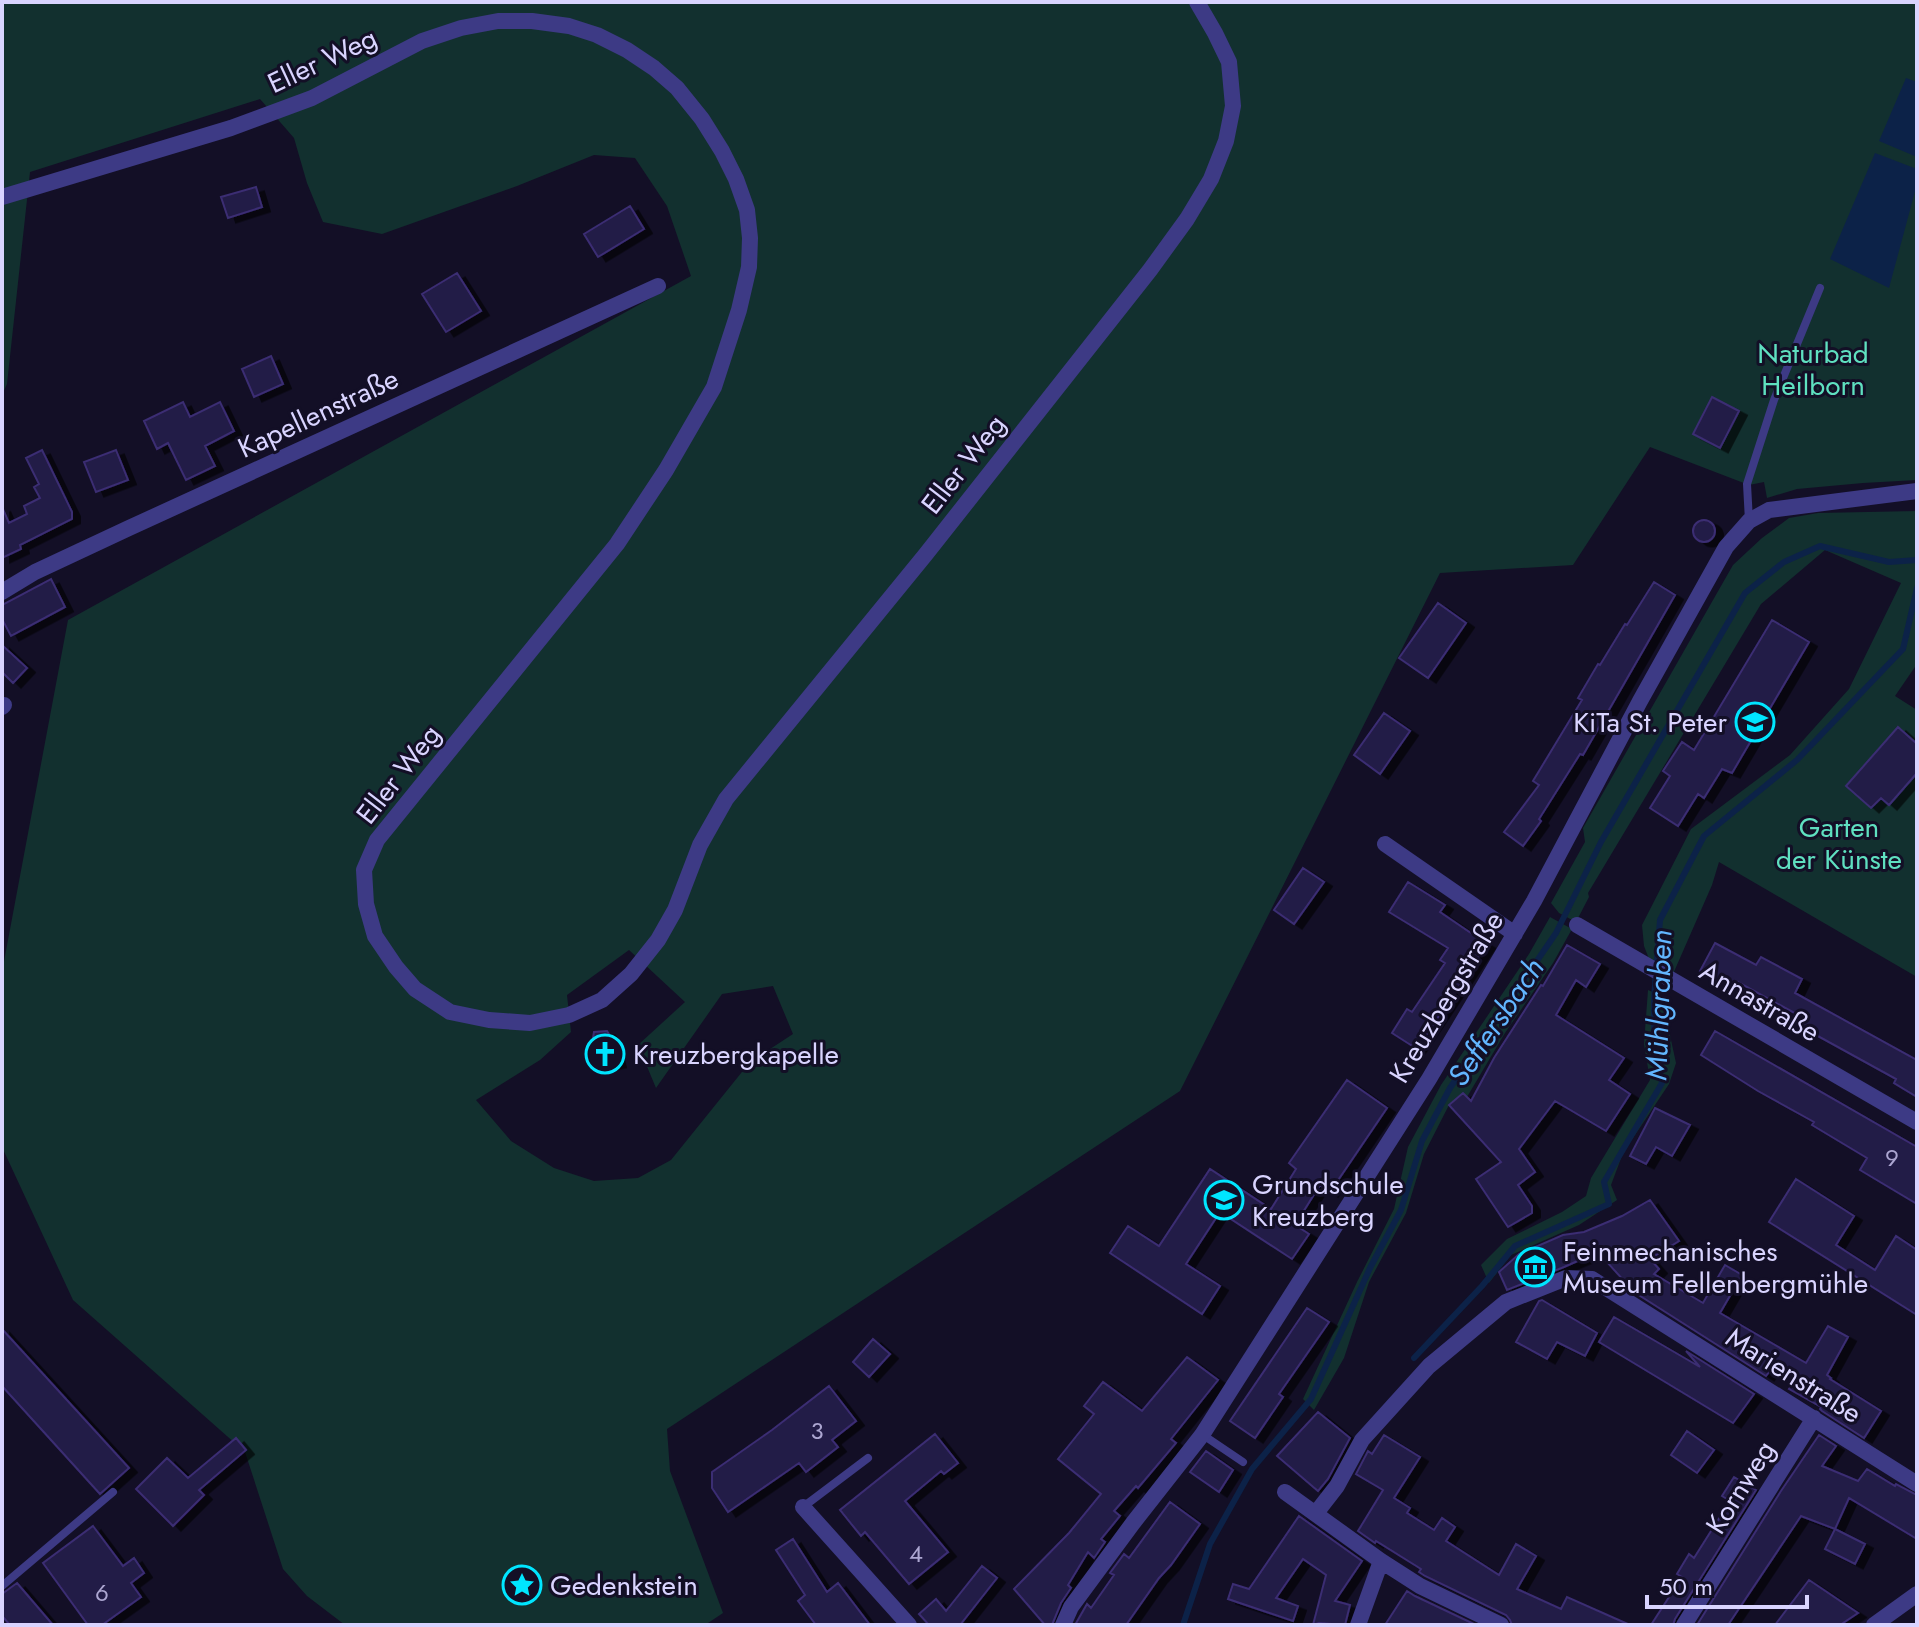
<svg xmlns="http://www.w3.org/2000/svg" width="1919" height="1627" viewBox="0 0 1919 1627" font-family="Jost,sans-serif">
<defs>
<filter id="shadow"><feDropShadow dx="8" dy="4.5" stdDeviation="0" flood-color="#0009"/></filter>
</defs>
<rect width="100%" height="100%" fill="#130f26"/>
<path fill="#12302f" fill-rule="evenodd" d="M2 2H1917V480L1863 483 1797 489 1767 498 1764 482 1749 485 1650 447 1573 565 1440 573 1180 1091 667 1429 670 1471 723 1613 705 1625H345L307 1596 283 1569 245 1452 73 1300 2 1147V972L68 620 691 276 667 206 635 158 594 155 517 186 382 234 323 222 307 183 294 138 260 99 30 172 7 384 2 395ZM629 950 685 1002 638 1045 656 1088 722 994 773 986 793 1034 750 1062 671 1160 638 1178 594 1181 554 1168 511 1141 476 1100 540 1060 571 1032 567 995Z
M1917 511V664L1895 696 1917 710V977L1719 862 1712 885 1673 974 1651 964 1644 946 1642 925 1691 829 1790 755 1849 689 1901 583 1825 550 1761 604 1588 893 1589 897 1576 922 1559 913 1551 903 1585 842 1583 828 1733 565 1762 538 1789 518 1818 513Z
M1550 917 1572 929 1553 963 1505 1033 1467 1097 1463 1093 1449 1105 1424 1154 1406 1213 1369 1282 1344 1358 1314 1410 1303 1399 1357 1282 1394 1209 1408 1147 1441 1085 1529 954Z
M1648 990 1668 999V1026L1676 1063 1669 1084 1623 1153 1611 1185 1617 1200 1579 1225 1511 1255 1489 1283 1481 1265 1507 1239 1562 1212 1586 1196 1591 1178 1650 1080 1644 1044Z"/>
<path fill="#0c2248" d="M1906 78 1917 82V157L1879 141Z
M1875 153 1917 169V184L1889 288 1830 259Z"/>
<g fill="none" stroke-linecap="round" stroke-linejoin="round">
<path stroke="#0c2248" stroke-width="6" d="M1414 1358 1482 1286 1515 1246 1609 1204 1604 1182 1662 1083 1654 1041V998L1660 920 1704 836 1797 760 1903 649 1917 588
M1183 1625 1210 1544 1252 1469 1311 1399 1370 1268 1401 1210 1422 1141 1450 1088 1556 933 1601 842 1745 593 1784 562 1820 546 1889 562 1917 560"/>
</g>
<path fill="#241b47" stroke="#3b2d73" stroke-width="2" filter="url(#shadow)" d="M256 187 262 207 228 218 221 197Z
M630 206 644 229 598 257 584 234Z
M457 273 481 311 446 332 422 294Z
M271 356 283 384 254 397 242 369Z
M1712 397 1739 411 1720 448 1693 434Z
M183 402 190 417 220 402 234 431 205 446 215 466 186 480 168 443 157 449 144 421Z
M42 450 72 512V519L20 545 21 549 2 558V507L9 523 27 514 24 506 40 498 34 487 39 484 26 458Z
M116 450 128 480 96 492 84 462Z
M1693 531a11 11 0 1 1 22 0a11 11 0 1 1-22 0Z
M51 579 65 607 11 636 2 619V605Z
M1654 582 1675 595 1583 755 1580 754 1539 819 1541 821 1523 846 1504 832 1539 785 1533 781 1582 700 1578 698 1598 664 1600 665 1625 624 1627 625Z
M1438 603 1466 623 1428 678 1399 658Z
M1772 620 1809 642 1732 773 1722 769 1704 798 1698 794 1678 826 1650 808 1670 776 1663 771 1682 742 1694 750Z
M2 645 27 668 13 683 2 672Z
M1384 713 1410 731 1380 774 1354 755Z
M1898 727 1917 744V773L1889 805 1881 798 1871 808 1846 786Z
M1303 868 1324 882 1294 924 1274 910Z
M1408 882 1445 905 1440 912 1487 944 1417 1049 1392 1033 1407 1009 1412 1012 1445 963 1440 960 1448 948 1389 912Z
M1715 943 1756 965 1761 957 1802 979 1795 993 1917 1060V1097L1894 1083 1896 1079 1796 1024 1800 1016 1738 982 1734 988 1700 971Z
M1567 945 1600 964 1586 987 1576 980 1556 1015 1624 1058 1609 1080 1630 1094 1606 1131 1555 1101 1519 1149 1535 1172 1518 1185 1532 1206V1213L1508 1227 1476 1179 1501 1162 1449 1105 1463 1093 1471 1101 1494 1058 1541 985 1543 986Z
M607 1031 612 1039 618 1063 598 1067 592 1044 594 1032Z
M1715 1031 1917 1147V1204L1860 1170 1867 1158 1812 1125 1814 1122 1758 1091 1701 1055Z
M1347 1080 1387 1108 1330 1192 1320 1185 1295 1225 1309 1234 1292 1259 1220 1212 1186 1264 1220 1286 1202 1314 1110 1253 1128 1226 1159 1246 1210 1169 1271 1209 1296 1169 1289 1163Z
M1655 1108 1690 1125 1672 1156 1656 1147 1646 1164 1630 1156Z
M1796 1179 1854 1216 1836 1245 1875 1270 1896 1236 1917 1250V1315L1769 1222Z
M1650 1200 1679 1241 1650 1259 1659 1269 1654 1274 1703 1303 1725 1265 1742 1275 1720 1313 1806 1363 1828 1326 1848 1337 1827 1375 1831 1378 1830 1379 1881 1411 1864 1438 1822 1411 1820 1409 1821 1407 1789 1389 1794 1382 1773 1367 1766 1376 1634 1292 1598 1252 1564 1267 1507 1290 1499 1272 1519 1254 1563 1235 1584 1232 1622 1216Z
M1542 1300 1597 1333 1585 1356 1557 1342 1547 1359 1516 1342 1539 1301Z
M1307 1308 1329 1322 1279 1394 1283 1397 1255 1438 1230 1421Z
M1614 1317 1700 1367 1686 1351 1754 1394 1733 1423 1599 1342Z
M2 1329 129 1468 100 1494 2 1386Z
M873 1339 890 1354 869 1377 853 1362Z
M1187 1357 1218 1380 1171 1439 1176 1443 1138 1488 1136 1486 1114 1511 1120 1516 1101 1539 1105 1542 1094 1558 1088 1552 1068 1585 1071 1588 1061 1603 1052 1625H1045L1014 1589 1069 1533 1101 1494 1058 1459 1094 1414 1084 1406 1103 1382 1142 1411Z
M829 1386 856 1421 832 1440 838 1447 806 1472 799 1463 728 1512 712 1488V1472L772 1430Z
M1318 1412 1350 1438 1328 1479 1318 1491 1277 1456Z
M1687 1431 1714 1450 1697 1473 1671 1455Z
M935 1434 958 1463 944 1474 941 1471 905 1501 948 1552 909 1584 865 1532 861 1536 840 1510Z
M1384 1435 1420 1457 1394 1498 1410 1508 1407 1513 1434 1530 1442 1518 1455 1527 1446 1541 1499 1575 1516 1544 1536 1556 1517 1589 1561 1609 1567 1597 1630 1625H1512L1510 1620 1506 1615 1425 1576 1419 1572 1421 1569 1376 1541 1375 1543 1358 1531 1383 1490 1356 1474 1368 1451 1372 1454Z
M1819 1435 1836 1446 1822 1466 1858 1481 1867 1469 1895 1486 1896 1484 1917 1495V1539L1849 1498 1835 1529 1801 1516 1728 1625H1697L1781 1491Z
M236 1438 246 1450 199 1490 204 1495 173 1526 136 1489 167 1458 188 1478Z
M1206 1451 1233 1470 1219 1492 1190 1472Z
M1734 1477 1756 1490 1675 1619 1673 1625H1651L1682 1577 1677 1574 1689 1554 1694 1558 1730 1501 1722 1496Z
M1170 1502 1200 1524 1171 1565 1159 1578 1126 1625H1075L1087 1604 1091 1608 1114 1575 1110 1573 1124 1554 1129 1558Z
M1299 1516 1362 1561 1335 1601 1350 1605 1345 1625 1319 1623 1313 1625 1326 1575 1303 1559 1276 1598 1298 1606 1293 1621 1228 1599 1233 1584 1249 1589Z
M93 1526 123 1566 134 1558 144 1573 131 1583 141 1597 102 1625H88L43 1563Z
M1835 1529 1865 1544 1855 1564 1825 1549Z
M793 1539 827 1592 838 1583 870 1625H816L798 1601 805 1595 776 1550Z
M982 1566 997 1578 960 1625H929L919 1614 936 1599 946 1611Z
M1809 1580 1858 1613 1840 1625H1775Z
M17 1583 53 1625H10L2 1616V1594Z
M1407 1591 1415 1596 1476 1625H1385Z"/>
<g fill="none" stroke-linecap="round" stroke-linejoin="round">
<path stroke="#3d3a85" stroke-width="8" d="M1749 521 1747 484 1774 400 1820 288
M1203 1435 1243 1462
M803 1507 868 1458
M2 1586 113 1492"/>
<path stroke="#3d3a85" stroke-width="16" d="M2 197 231 128 312 98 422 41 461 28 498 21H532L569 26 597 35 627 50 654 68 677 88 702 119 722 151 736 179 747 210 750 238 749 267 739 310 714 387 666 470 617 544 377 840 364 870 366 904 375 936 396 967 415 989 450 1012 489 1020 530 1023 569 1015 602 1000 631 974 658 940 675 910 700 845 726 799 926 554 1150 270 1187 219 1211 179 1226 141 1233 106 1229 62 1215 33 1197 2
M2 592 35 572 129 528 658 286
M2 707 4 705
M1385 844 1515 934
M1577 925 1917 1122
M1285 1492 1381 1561 1420 1586 1501 1625
M803 1507 909 1625
M1316 1513 1337 1486 1362 1440 1429 1366 1506 1302 1566 1278 1592 1279 1917 1484
M1063 1625 1071 1607 1133 1523 1202 1435 1429 1079 1534 901 1640 701 1726 547 1749 521 1769 510 1917 491
M1358 1625 1381 1561
M1684 1625 1814 1418
M1874 1625 1917 1594"/>
</g>
<defs>
<g id="school-ring" transform="scale(2)"><circle r="9.5" fill="#130f26" stroke="#00e5ff" stroke-width="1.5"/><path d="M0-5L7-2L0 1L-7-2ZM-4 1L0 2.5L4 1V4Q0 6-4 4Z" fill="#00e5ff"/></g>
<g id="church-ring" transform="scale(2)"><circle r="9.5" fill="#130f26" stroke="#00e5ff" stroke-width="1.5"/><path d="M-1.2-6h2.4v3.5h3.3v2.4h-3.3V6h-2.4V-.1h-3.3v-2.4h3.3Z" fill="#00e5ff"/></g>
<g id="museum-ring" transform="scale(2)"><circle r="9.5" fill="#130f26" stroke="#00e5ff" stroke-width="1.5"/><path d="M0-6L6-3V-2H-6V-3ZM-5-1h2V3h-2ZM-1-1h2V3h-2ZM3-1h2V3H3ZM-6 4H6V6H-6Z" fill="#00e5ff"/></g>
<g id="sight-ring" transform="scale(2)"><circle r="9.5" fill="#130f26" stroke="#00e5ff" stroke-width="1.5"/><path d="M0-6L1.8-2.2L6-1.7L2.9 1.2L3.7 5.4L0 3.3L-3.7 5.4L-2.9 1.2L-6-1.7L-1.8-2.2Z" fill="#00e5ff"/></g>
</defs>
<g fill-rule="evenodd">
<use href="#school-ring" x="1755" y="722"/>
<use href="#church-ring" x="605" y="1054"/>
<use href="#school-ring" x="1224" y="1200"/>
<use href="#museum-ring" x="1535" y="1267"/>
<use href="#sight-ring" x="522" y="1585"/>
</g>
<g text-anchor="middle" stroke-width="6" stroke-linejoin="round" paint-order="stroke">
<g font-size="24" fill="#aca6d1">
<text x="1892" y="1166">9</text>
<text x="817" y="1439">3</text>
<text x="916" y="1562">4</text>
<text x="102" y="1601">6</text>
</g>
<g font-size="28" fill="#d9d4ff" stroke="#130f26">
<text transform="translate(322 60) rotate(-25)" y="10">Eller Weg</text>
<text transform="translate(318 413) rotate(-25)" y="10">Kapellenstraße</text>
<text transform="translate(963 464) rotate(-52)" y="10">Eller Weg</text>
<text transform="translate(398 774) rotate(-52)" y="10">Eller Weg</text>
<text transform="translate(1446 997) rotate(-59)" y="10">Kreuzbergstraße</text>
<text transform="translate(1760 1001) rotate(30)" y="10">Annastraße</text>
<text transform="translate(1794 1375) rotate(32)" y="10">Marienstraße</text>
<text transform="translate(1740 1487) rotate(-58)" y="10">Kornweg</text>
</g>
<g font-size="28" fill="#5fe0c0" stroke="#130f26">
<text x="1813" y="363">Naturbad<tspan x="1813" dy="32">Heilborn</tspan></text>
<text x="1839" y="837">Garten<tspan x="1839" dy="32">der Künste</tspan></text>
</g>
<g font-size="28" fill="#d9d4ff" stroke="#130f26" text-anchor="start">
<text x="1727" y="732" text-anchor="end">KiTa St. Peter</text>
<text x="633" y="1064">Kreuzbergkapelle</text>
<text x="1252" y="1194">Grundschule<tspan x="1252" dy="32">Kreuzberg</tspan></text>
<text x="1563" y="1261">Feinmechanisches<tspan x="1563" dy="32">Museum Fellenbergmühle</tspan></text>
<text x="550" y="1595">Gedenkstein</text>
</g>
<g font-size="30" font-style="italic" fill="#62b6ff" stroke="#130f26">
<text transform="translate(1659 1005) rotate(-88)" y="10">Mühlgraben</text>
<text transform="translate(1496 1022) rotate(-56)" y="10">Seffersbach</text>
</g>
</g>
<rect width="1919" height="1627" fill="none" stroke="#d9d4ff" stroke-width="8"/>
<path d="M1647 1595v12h160v-12" fill="none" stroke="#d9d4ff" stroke-width="4"/>
<text x="1659" y="1595" font-size="24" fill="#d9d4ff" stroke="#130f26" stroke-width="6" paint-order="stroke">50 m</text>
</svg>
